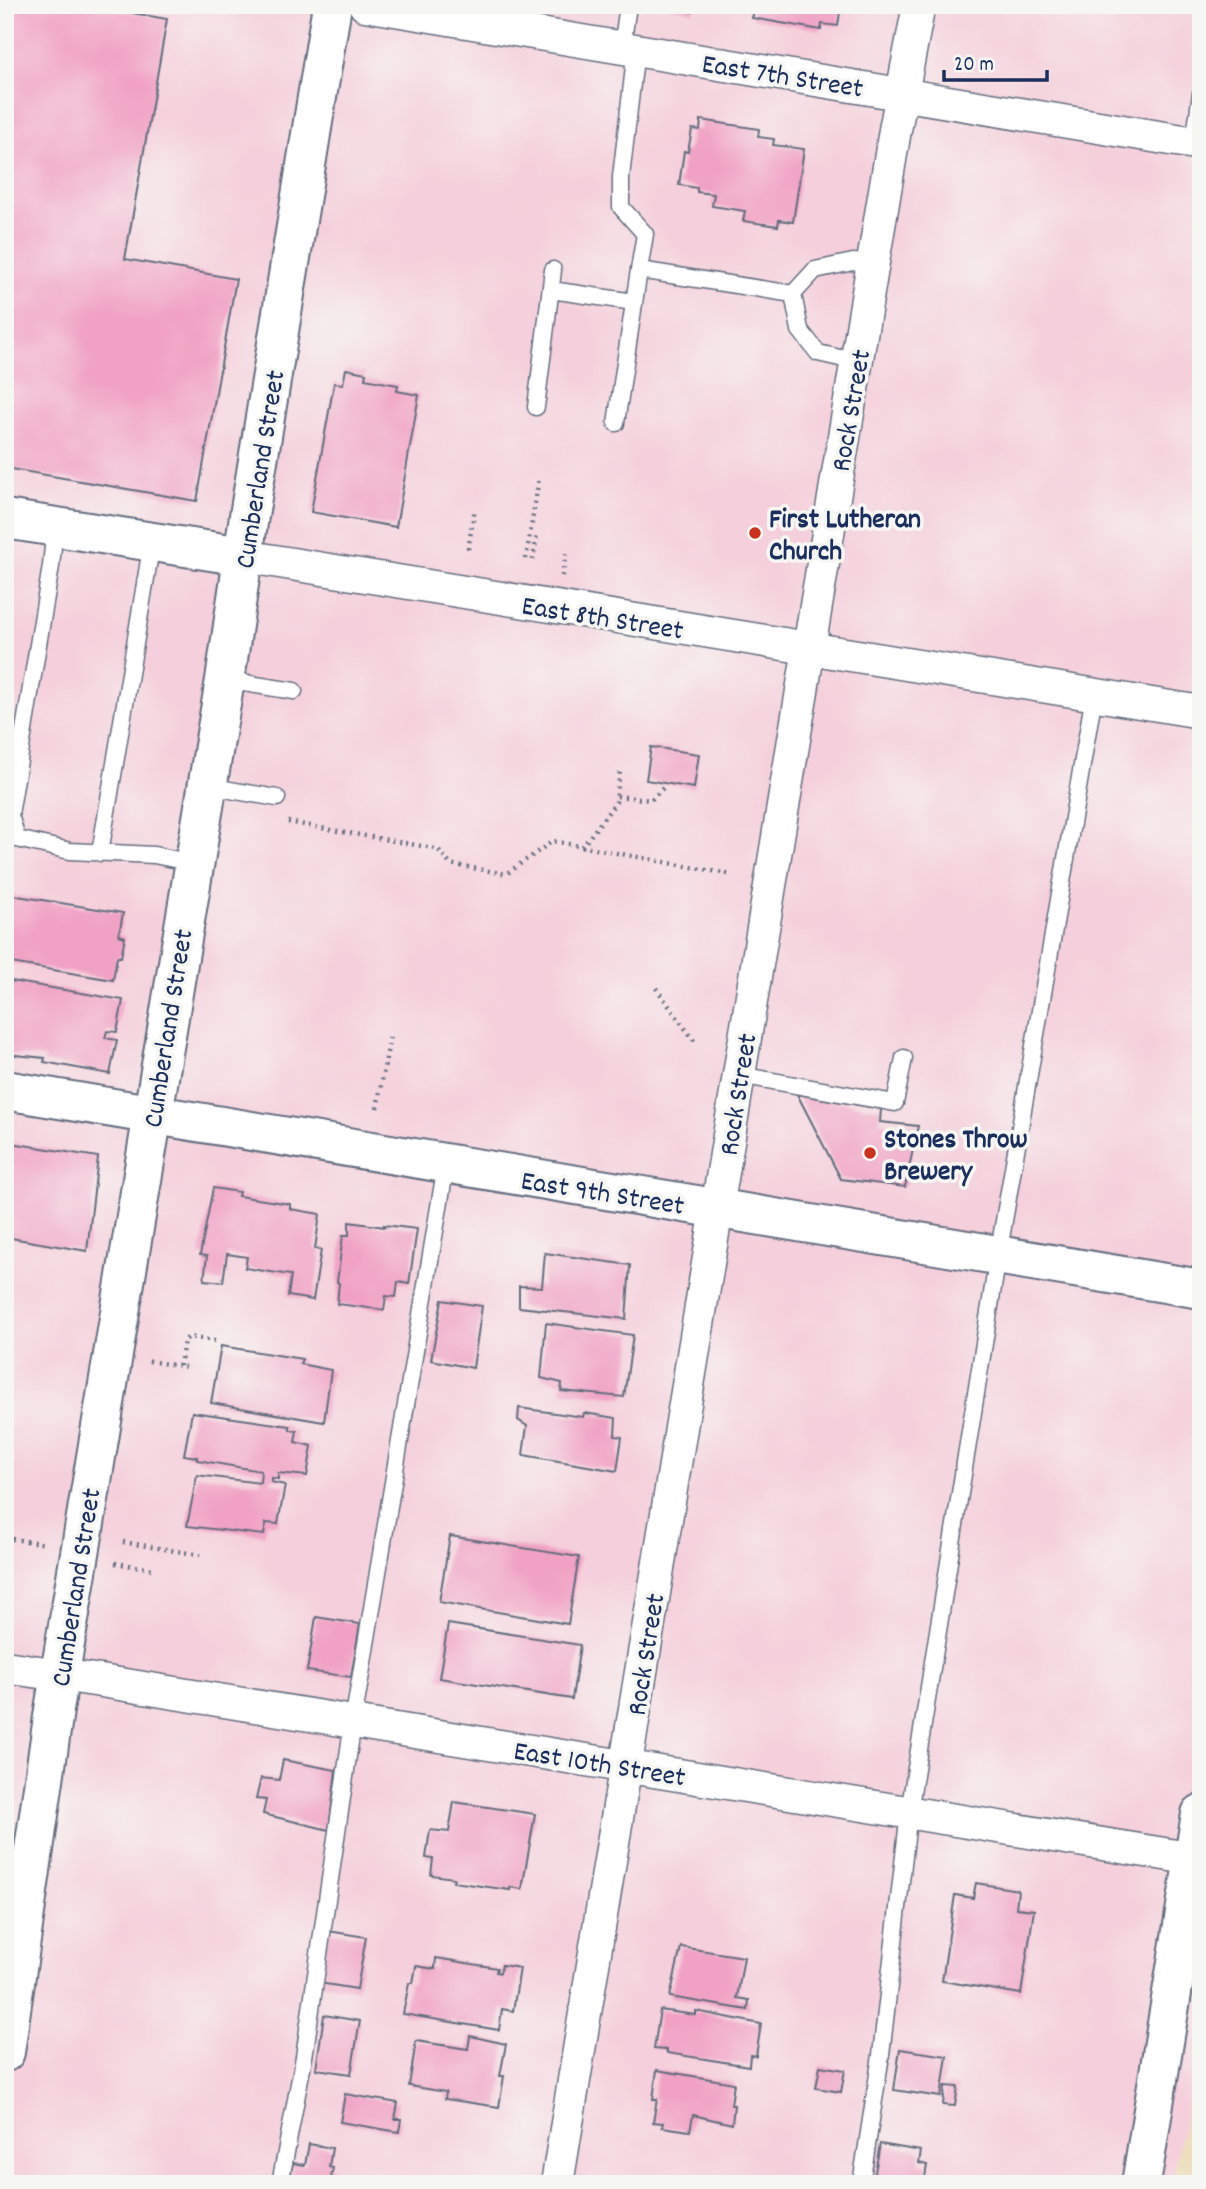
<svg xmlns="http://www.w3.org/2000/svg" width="1206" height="2189" viewBox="0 0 1206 2189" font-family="Dekko,sans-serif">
<rect width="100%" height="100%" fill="#f6f6f2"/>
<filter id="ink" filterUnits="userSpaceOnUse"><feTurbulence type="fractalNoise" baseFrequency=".0143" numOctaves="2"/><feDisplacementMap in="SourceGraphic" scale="14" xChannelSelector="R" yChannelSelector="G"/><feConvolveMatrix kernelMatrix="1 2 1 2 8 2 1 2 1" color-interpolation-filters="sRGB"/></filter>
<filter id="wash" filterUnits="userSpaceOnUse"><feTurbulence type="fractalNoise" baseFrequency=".00686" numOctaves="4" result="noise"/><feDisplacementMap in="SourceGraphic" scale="28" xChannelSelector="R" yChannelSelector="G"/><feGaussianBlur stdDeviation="1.57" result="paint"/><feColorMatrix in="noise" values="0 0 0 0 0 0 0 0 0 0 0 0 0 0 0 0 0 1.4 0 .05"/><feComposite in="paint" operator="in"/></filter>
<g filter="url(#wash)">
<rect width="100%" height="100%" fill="#eddfbd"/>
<path fill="#f5cfdb" d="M5 5H1201V2035L1172 2184H5Z"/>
<g id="blocks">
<path fill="#f1a2c4" d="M5 5H87L167 19 125 259 236 279 197 501 5 468Z
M662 5H694L693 12Z
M736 5H841L838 26 822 24 821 30 752 18 754 11 735 8Z
M701 120 759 129 758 137 774 139 773 145 804 149 793 222 779 220 778 226 743 221 745 211 712 206 714 194 697 192V188L679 185 684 151 688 152 692 129 700 130Z
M346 369 366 373 365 379 398 385 397 391 419 395 396 527 311 512 334 383 343 384Z
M651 747 699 754 694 788 646 780Z
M5 894 123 913 119 935 125 937 121 957H117L113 980 5 962Z
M11 981 123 1000 117 1032 107 1031 105 1038 117 1040 110 1074 44 1062 45 1058 5 1054V1016Z
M797 1094 881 1109 880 1122 918 1126 905 1187 841 1179Z
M5 1142 98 1157 87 1251 5 1237Z
M213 1188 239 1192 238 1196 290 1204V1209L320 1214 315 1249 321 1250 313 1300 288 1296 291 1275 245 1268 247 1257 227 1254 223 1282 204 1280 207 1256 200 1255Z
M349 1222 385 1227 384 1225 417 1229 409 1284 398 1282 396 1297 386 1296 384 1310 337 1304 339 1283 337 1282 343 1235H349Z
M545 1253 630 1265 626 1319 519 1307V1286L542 1287Z
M442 1300 482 1306 473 1368 431 1360Z
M546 1323 633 1335 624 1397 561 1391 562 1383 541 1378Z
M221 1346 302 1359 300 1364 331 1370 324 1422 211 1403Z
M519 1408 583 1417 584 1413 616 1418 615 1436 622 1437 617 1471 523 1455 527 1426 518 1420Z
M192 1412 290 1426V1430L297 1431 295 1442 312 1446 307 1476 278 1473V1479L271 1478V1482L285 1485 278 1524 266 1523 264 1535 187 1526 197 1475 260 1483 261 1471 197 1460V1457L184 1455Z
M450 1536 579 1557 568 1624 439 1602Z
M316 1617 360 1624 351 1677 307 1671Z
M448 1624 580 1645 572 1699 439 1678Z
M283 1760 336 1770 329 1830 263 1814 266 1800 256 1799 261 1778 279 1780Z
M454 1802 535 1814 522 1889 510 1887V1890L453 1882 454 1878 431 1875 433 1859 426 1858 430 1830 449 1832Z
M976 1883 1018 1890 1016 1908 1034 1910 1021 1994 942 1981 955 1895 973 1898Z
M328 1931 366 1937 357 1989 319 1983Z
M681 1947 744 1957 737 1998 749 2000 748 2010 670 1997Z
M436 1958 497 1968 496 1972 500 1973 502 1965 520 1968 513 2011 502 2009 499 2030 403 2014 409 1983H413L416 1966 435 1969Z
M660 2010 696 2015V2011L761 2024 756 2056 750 2055 749 2066 667 2053V2050L654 2049Z
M324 2015 360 2021 351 2074 316 2069Z
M470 2036 506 2044 500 2076H504L499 2107 445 2099 446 2092 409 2086 416 2041 468 2049Z
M900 2049 947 2056 941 2097 894 2090Z
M820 2066 845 2070 841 2092 816 2088Z
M657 2070 734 2083 731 2105H734L732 2124 693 2115 690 2131 662 2127 663 2123 653 2122 657 2099H653Z
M945 2086 958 2087 955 2106 943 2105Z
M345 2094 398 2103 395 2119H401L399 2132 340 2122Z
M309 2144 332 2148 329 2167 333 2168 330 2184H289L293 2163 305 2165Z
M880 2144 921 2151 919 2163 927 2165 924 2184H873Z"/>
</g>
</g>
<g filter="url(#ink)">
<use href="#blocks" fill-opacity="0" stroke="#646d7f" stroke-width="2"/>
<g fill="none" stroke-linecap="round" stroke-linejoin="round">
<g stroke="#646d7f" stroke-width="19">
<path id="lane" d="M622 48 628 5
M636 50 621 177V207L645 234 639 270 793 294
M1194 143 1201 93
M551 290 634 302
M793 294 800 330 818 353 857 362
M793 294 815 270 853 262 874 264
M536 407 553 270
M616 423 639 270
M55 527 51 566 10 815 17 839 70 851 154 855 193 863
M225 680 294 691
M207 786 277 798
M100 853 152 542
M739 1075 895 1103 904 1058
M280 2184 304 2057 353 1722 446 1165
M861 2184 881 2055 909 1812 998 1256 1094 695"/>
</g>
<g stroke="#646d7f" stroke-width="35">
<path id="street" d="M365 5 1201 144
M243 556 1201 712
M5 1667 101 1681 1201 1860
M557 2184 809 648 895 130 919 5"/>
</g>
<g stroke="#646d7f" stroke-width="42">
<path id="secondary" d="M5 519 243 556
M5 1090 1201 1289
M1141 2184 1201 1814"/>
</g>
<g stroke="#646d7f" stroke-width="42">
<path id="primary" d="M5 2052 54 1710 225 680 249 516 332 5"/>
</g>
<path stroke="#646d7f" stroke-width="4.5" stroke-dasharray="2 5" stroke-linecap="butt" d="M468 549 475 508
M526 559 539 478
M533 560 537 536
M562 576 566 553
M617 796 651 800 664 787
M288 822 438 849 450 864 506 874 553 841 728 874
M582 847 616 802 620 771
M656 988 695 1042
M377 1108 390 1036
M149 1361 185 1367
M180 1366 184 1341 189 1337 215 1341
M5 1538 46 1544
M123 1542 200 1555
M115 1563 153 1569"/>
<use href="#lane" stroke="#fff" stroke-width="16"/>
<use href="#street" stroke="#fff" stroke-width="32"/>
<use href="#secondary" stroke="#fff" stroke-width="38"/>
<use href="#primary" stroke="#fff" stroke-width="38"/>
</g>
</g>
<g fill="#c8321e" stroke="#f6f6f2" stroke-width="2.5">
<circle cx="755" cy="533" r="7"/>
<circle cx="870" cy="1153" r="7"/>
</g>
<g text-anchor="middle" stroke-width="7" stroke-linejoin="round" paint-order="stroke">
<g font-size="28" fill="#1b2f5e" stroke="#f6f6f2">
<text transform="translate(783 74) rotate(9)" y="10">East 7th Street</text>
<text transform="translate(849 410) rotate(-80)" y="10">Rock Street</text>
<text transform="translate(258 469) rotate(-81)" y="10">Cumberland Street</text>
<text transform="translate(603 616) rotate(9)" y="10">East 8th Street</text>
<text transform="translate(166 1028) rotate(-81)" y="10">Cumberland Street</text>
<text transform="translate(736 1094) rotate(-81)" y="10">Rock Street</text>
<text transform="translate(603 1191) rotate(9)" y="10">East 9th Street</text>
<text transform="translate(74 1587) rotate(-81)" y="10">Cumberland Street</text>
<text transform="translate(644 1654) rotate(-81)" y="10">Rock Street</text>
<text transform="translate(600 1762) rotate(9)" y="10">East 10th Street</text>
</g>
<g font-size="28" font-weight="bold" fill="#1b2f5e" stroke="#f6f6f2" text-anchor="start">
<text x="769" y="527">First Lutheran<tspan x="769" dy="32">Church</tspan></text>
<text x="884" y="1147">Stones Throw<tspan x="884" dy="32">Brewery</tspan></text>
</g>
</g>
<rect width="1206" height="2189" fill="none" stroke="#f6f6f2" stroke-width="28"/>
<path d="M944 70v10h103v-10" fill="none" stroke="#1b2f5e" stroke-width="3.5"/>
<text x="954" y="70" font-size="21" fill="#1b2f5e" stroke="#f6f6f2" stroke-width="5" paint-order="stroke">20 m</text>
</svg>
